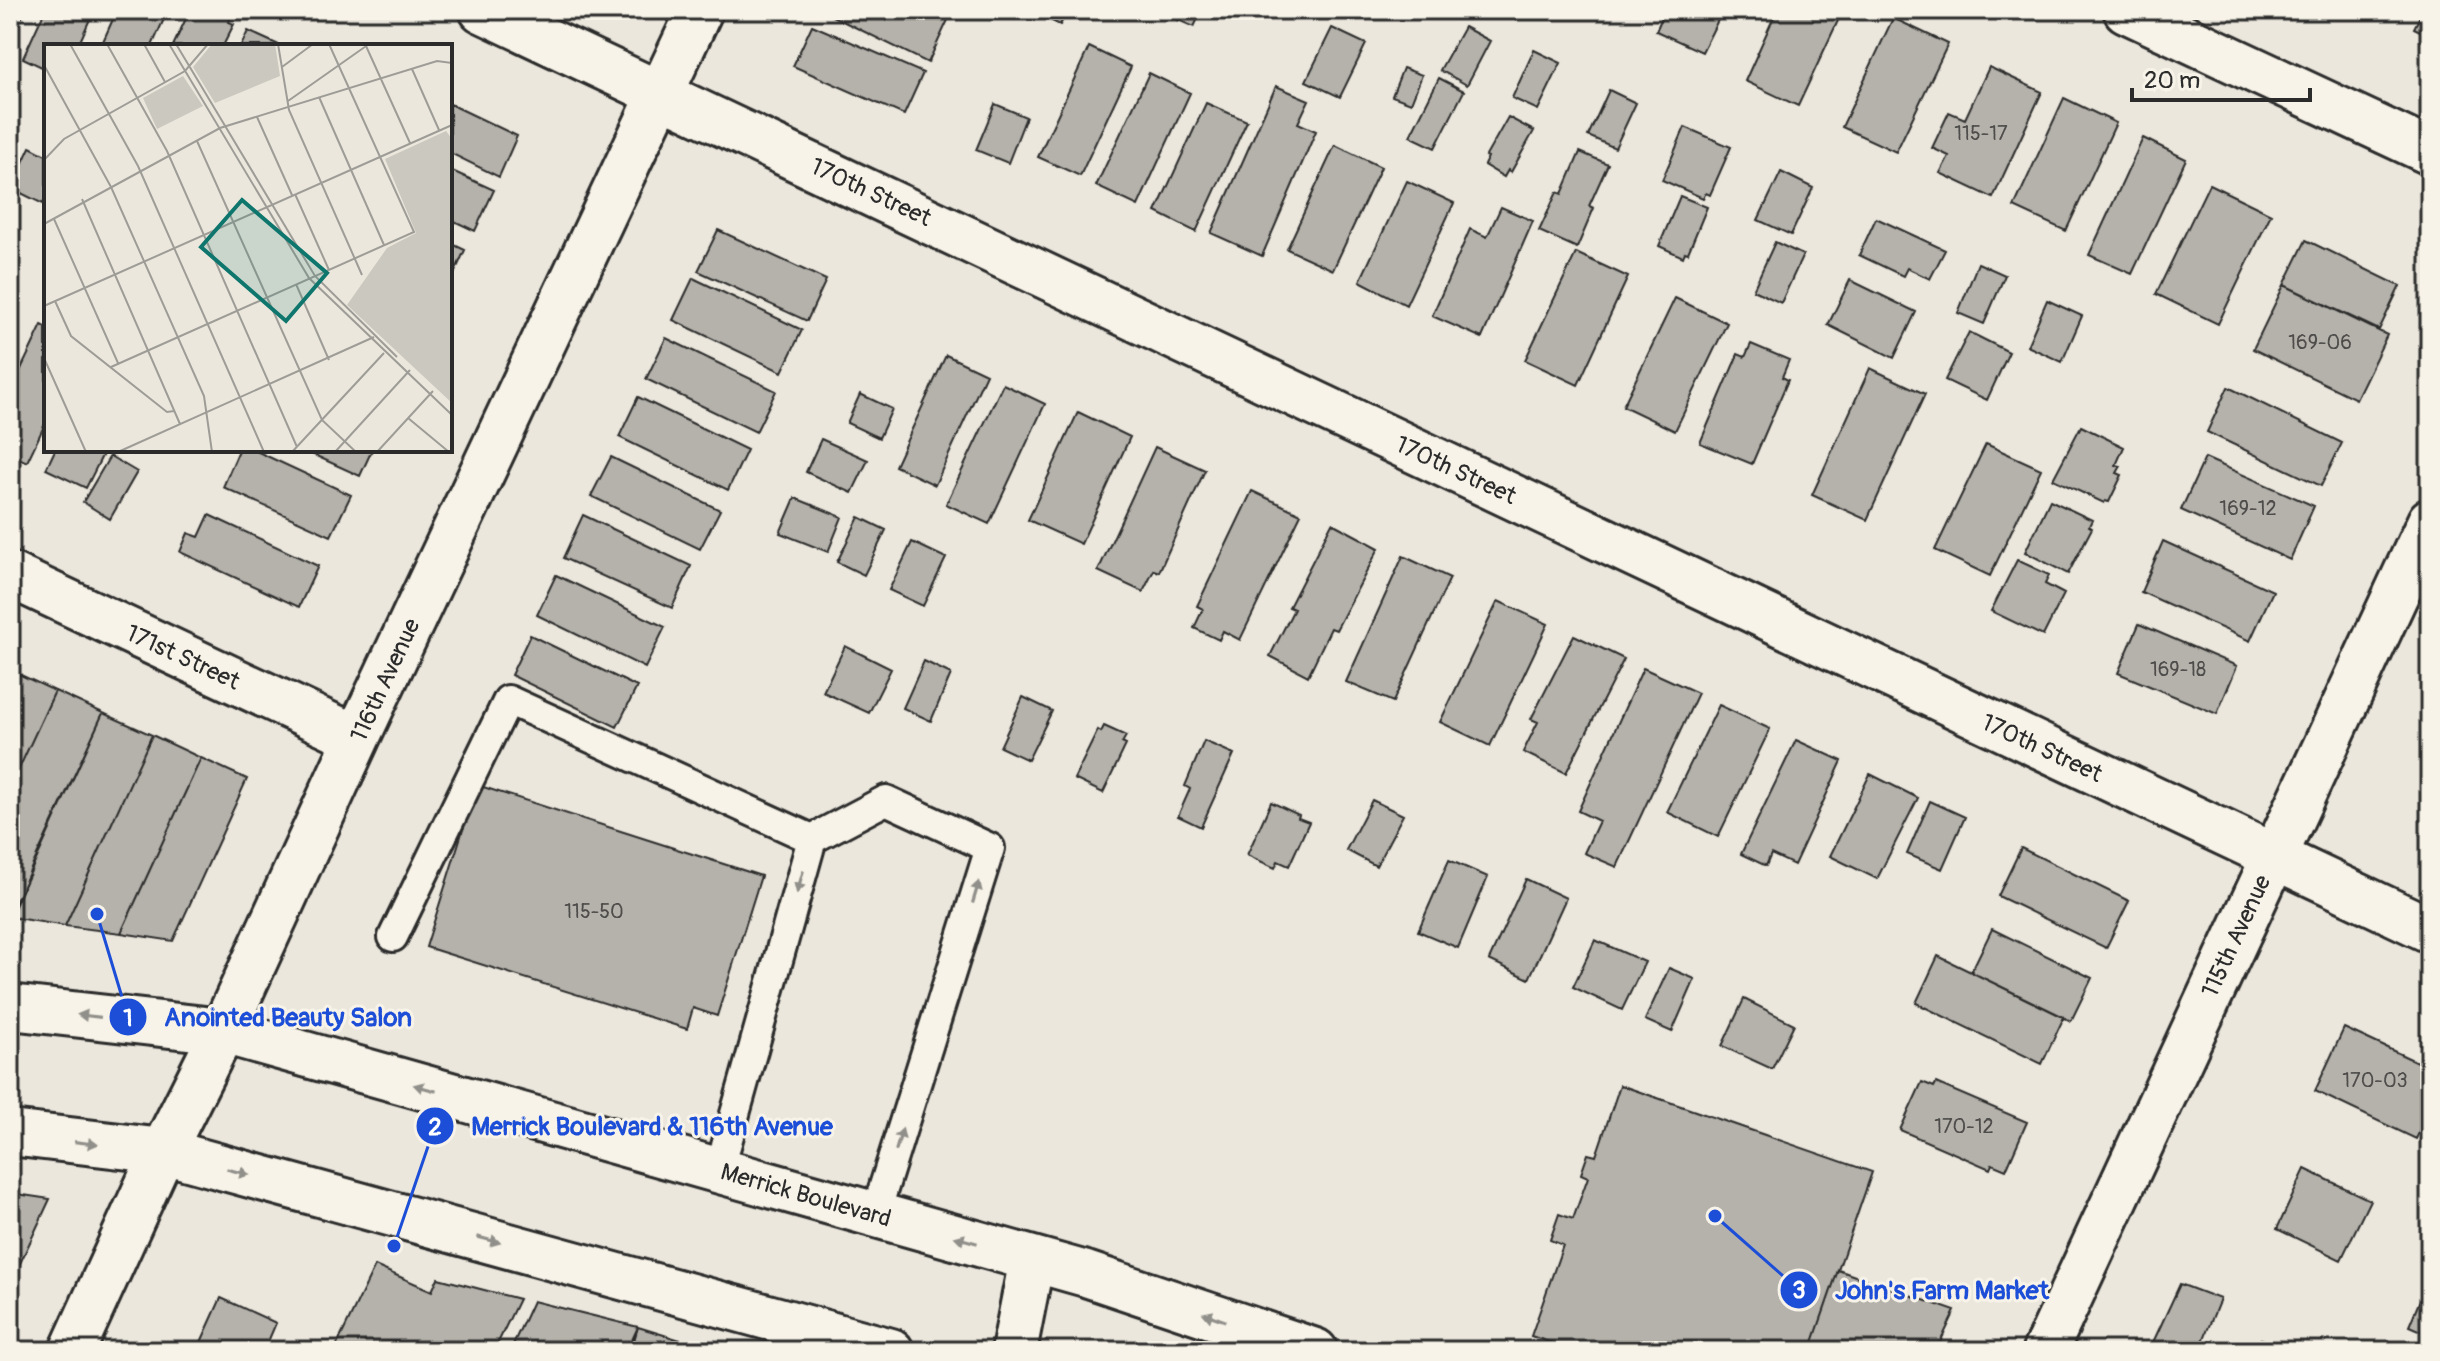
<svg xmlns="http://www.w3.org/2000/svg" width="2440" height="1361" viewBox="0 0 2440 1361" font-family="Pangolin,sans-serif">
<rect width="100%" height="100%" fill="#ebe7dd"/>
<filter id="ink" filterUnits="userSpaceOnUse"><feTurbulence type="fractalNoise" baseFrequency=".0125" numOctaves="2"/><feDisplacementMap in="SourceGraphic" scale="16" xChannelSelector="R" yChannelSelector="G"/><feConvolveMatrix kernelMatrix="1 2 1 2 8 2 1 2 1" color-interpolation-filters="sRGB"/></filter>
<g filter="url(#ink)">
<path fill="#b5b2ab" stroke="#2b2b2b" stroke-width="2" d="M10 10H25L10 43Z
M45 10H94L78 46H46V69L23 58Z
M117 10H168L152 46H101Z
M190 10H204L219 17 223 10 232 14 229 22 234 24 223 46H173Z
M820 10H926L948 20 928 63Z
M1029 10H1068L1060 25Z
M1164 10H1202L1194 27 1162 13Z
M1665 10H1723L1702 52 1656 31Z
M1777 10H1843L1798 106 1745 81Z
M2423 10H2430V36L2414 28Z
M1893 18 1948 44 1896 152 1842 127Z
M812 25 923 73 904 115 793 66Z
M1464 27 1490 41 1467 85 1440 70Z
M1332 28 1366 44 1340 97 1306 81Z
M248 31 281 46H241Z
M1089 47 1131 67 1080 176 1038 157Z
M1534 50 1561 63 1538 110 1512 98Z
M1989 67 2042 92 1993 198 1940 173 1949 156 1932 148 1949 112 1965 119Z
M1403 68 1422 75 1411 103 1392 96Z
M1149 73 1190 93 1138 206 1096 186Z
M1439 78 1464 91 1435 148 1410 136Z
M1276 86 1309 100 1298 123 1316 131 1262 256 1211 233Z
M1609 90 1636 103 1615 148 1588 136Z
M2064 98 2116 123 2066 231 2014 207Z
M1206 103 1247 121 1196 232 1156 212Z
M450 104 517 136 499 177 450 153Z
M995 104 1026 117 1008 163 976 150Z
M1508 117 1534 131 1511 172 1508 170 1504 177 1484 165 1488 157 1486 156Z
M1685 127 1731 147 1710 195 1706 193 1703 198 1662 180Z
M2143 138 2186 159 2132 274 2089 255Z
M1335 145 1381 167 1333 270 1287 249Z
M30 147 46 155V198L43 204 11 188Z
M1580 152 1608 164 1589 206 1594 208 1577 248 1539 231 1557 192 1562 194Z
M450 170 494 190 475 231 450 219Z
M1781 172 1813 188 1791 235 1758 220Z
M1407 181 1454 203 1406 305 1360 281Z
M2209 184 2271 214 2218 324 2156 294Z
M1680 196 1707 207 1688 253 1685 252 1683 257 1659 246Z
M1501 207 1533 221 1482 338 1432 316 1470 229 1487 237Z
M1876 218 1945 250 1930 279 1907 268 1903 276 1859 255Z
M718 230 826 280 807 321 698 271Z
M2306 240 2400 286 2379 330 2284 285Z
M1775 242 1803 255 1781 303 1753 290Z
M450 243 465 250 450 283Z
M1576 253 1628 277 1578 385 1525 360Z
M1978 263 2005 275 1984 324 1958 313Z
M693 278 802 330 782 372 673 320Z
M1850 280 1916 312 1894 358 1828 325Z
M2284 285 2387 335 2356 399 2253 349Z
M1675 298 1727 323 1675 431 1623 406Z
M2047 300 2082 316 2062 362 2027 346Z
M10 320 20 325 10 345Z
M42 325 46 327V422L27 462 10 454V392Z
M1969 332 2009 352 1987 400 1945 380Z
M666 338 776 391 756 432 646 379Z
M1751 344 1789 360 1782 377 1788 380 1752 464 1700 443 1738 354 1745 357Z
M946 355 986 374 935 485 895 466Z
M1870 368 1925 394 1867 520 1812 495Z
M1003 384 1045 404 989 524 946 504Z
M2228 387 2342 443 2321 486 2207 432Z
M860 394 892 409 879 438 847 423Z
M638 397 747 450 728 490 619 437Z
M1078 412 1130 437 1081 544 1028 520Z
M2081 426 2124 447 2116 465 2121 466 2117 473 2122 475 2109 502 2105 501 2104 503 2053 479Z
M821 439 868 460 852 493 806 472Z
M1986 444 2041 469 1990 576 1935 550Z
M1155 447 1205 470 1159 572 1154 570 1143 592 1098 571Z
M55 450H105L86 488 46 469Z
M239 450H254L351 495 331 536 223 487Z
M303 450H372L360 476Z
M110 456 137 472 110 519 83 502Z
M611 457 720 510 700 549 591 496Z
M2205 458 2314 506 2290 560 2181 510Z
M1252 491 1301 514 1240 640 1223 631 1219 640 1194 628 1203 609 1197 606Z
M795 498 842 517 828 552 780 533Z
M2050 500 2092 520 2089 526 2092 528 2068 574 2025 552Z
M209 515 318 566 299 607 180 552 188 533 199 537Z
M583 515 691 566 672 608 563 558Z
M859 517 886 530 864 575 837 562Z
M1332 523 1379 548 1336 630 1331 628 1308 676 1270 656 1294 609 1289 607Z
M2163 541 2273 591 2250 641 2141 592Z
M912 542 946 558 923 606 889 590Z
M1403 556 1450 578 1393 702 1346 682Z
M2017 560 2049 575 2045 584 2064 594 2043 636 1991 611Z
M556 575 665 627 645 668 537 615Z
M1498 601 1548 624 1490 746 1440 722Z
M2139 624 2237 666 2217 714 2118 673Z
M530 635 637 687 617 727 511 675Z
M1574 635 1624 659 1566 773 1523 752 1538 722 1531 719Z
M845 646 891 669 869 713 823 692Z
M924 661 951 674 931 721 903 708Z
M1643 668 1698 693 1617 867 1584 853 1599 821 1578 811Z
M10 670 55 691 10 788Z
M55 691 103 713 10 914V788Z
M1023 697 1052 711 1028 760 1000 747Z
M1719 705 1770 729 1718 837 1667 812Z
M103 713 152 735 65 926 10 917Z
M1104 726 1126 736 1122 743 1126 745 1103 793 1074 779 1098 730 1101 732Z
M152 735 201 758 121 933 65 926Z
M1796 740 1842 761 1794 865 1771 854 1766 866 1741 854Z
M1204 741 1234 754 1201 827 1178 816 1190 789 1185 786Z
M201 758 247 779 173 941 121 933Z
M1870 774 1918 798 1877 879 1830 856Z
M477 785 761 876 717 1016 693 1008 687 1029 426 947Z
M1372 800 1403 815 1376 866 1346 850Z
M1930 801 1965 817 1942 869 1907 854Z
M1271 802 1299 815 1298 818 1309 822 1289 866 1278 861 1275 868 1247 855Z
M2021 848 2129 901 2106 948 1998 896Z
M1449 860 1488 877 1458 948 1418 931Z
M1526 879 1566 898 1529 979 1489 960Z
M1992 929 2092 978 2071 1021 1971 972Z
M1595 940 1645 962 1622 1010 1573 987Z
M1938 956 2064 1017 2042 1064 1916 1003Z
M1669 968 1695 979 1672 1032 1645 1020Z
M1744 999 1794 1024 1772 1069 1722 1046Z
M2344 1028 2430 1068V1110L2416 1139 2315 1091Z
M1922 1082 1934 1087 1936 1083 2027 1122 2006 1170 1992 1164 1990 1169 1900 1130Z
M1620 1085 1872 1172 1810 1351H1576L1531 1336 1563 1245 1550 1240 1559 1214 1573 1219 1588 1177 1581 1174 1588 1154 1596 1156Z
M2305 1169 2370 1200 2341 1260 2277 1229Z
M10 1193 50 1199 10 1285Z
M375 1266 432 1291 438 1278 519 1299 494 1351H334Z
M1838 1270 1955 1311 1936 1351H1810Z
M2430 1276V1335L2409 1326Z
M2180 1284 2220 1299 2199 1351H2149Z
M221 1298 276 1323 264 1351H197Z
M533 1301 638 1327 627 1351H510Z
M638 1327 716 1351H631Z
M2261 1339 2295 1351H2257Z"/>
<g fill="none" stroke-linecap="round" stroke-linejoin="round">
<g stroke="#2b2b2b" stroke-width="34">
<path id="service" d="M393 937 508 700 812 839
M719 1171 812 839 886 800 990 848 875 1215"/>
</g>
<g stroke="#2b2b2b" stroke-width="50">
<path id="minor" d="M482 10 2430 930
M2126 10 2430 152
M10 575 357 738
M72 1351 163 1151 223 1031 357 738 700 10
M2045 1351 2430 521"/>
</g>
<g stroke="#2b2b2b" stroke-width="50">
<path id="primary" d="M10 1007 223 1031 1086 1274 1315 1351
M10 1133 163 1151 891 1351
M1014 1351 1032 1259"/>
</g>
<use href="#service" stroke="#f7f3e8" stroke-width="28"/>
<use href="#minor" stroke="#f7f3e8" stroke-width="44"/>
<use href="#primary" stroke="#f7f3e8" stroke-width="44"/>
</g>
<defs><path id="oneway-solid" d="M-6-.8H1V-3.2L6.5 0L1 3.2V.8H-6Z" transform="scale(2)"/></defs>
<g fill="#918f8a">
<use href="#oneway-solid" transform="translate(800 882) rotate(106)"/>
<use href="#oneway-solid" transform="translate(976 892) rotate(-73)"/>
<use href="#oneway-solid" transform="translate(89 1016) rotate(-173)"/>
<use href="#oneway-solid" transform="translate(425 1088) rotate(-164)"/>
<use href="#oneway-solid" transform="translate(899 1140) rotate(-73)"/>
<use href="#oneway-solid" transform="translate(86 1143) rotate(7)"/>
<use href="#oneway-solid" transform="translate(238 1172) rotate(15)"/>
<use href="#oneway-solid" transform="translate(489 1240) rotate(15)"/>
<use href="#oneway-solid" transform="translate(966 1240) rotate(-164)"/>
<use href="#oneway-solid" transform="translate(1214 1317) rotate(-161)"/>
</g>
</g>
<g text-anchor="middle" stroke-width="6" stroke-linejoin="round" paint-order="stroke">
<g font-size="20" fill="#4e4d4b">
<text x="1981" y="140">115-17</text>
<text x="2320" y="349">169-06</text>
<text x="2248" y="515">169-12</text>
<text x="2178" y="676">169-18</text>
<text x="594" y="918">115-50</text>
<text x="2375" y="1087">170-03</text>
<text x="1964" y="1133">170-12</text>
</g>
<g font-size="24" fill="#2b2b2b" stroke="#f7f3e8">
<text transform="translate(871 192) rotate(25)" y="8">170th Street</text>
<text transform="translate(1456 470) rotate(25)" y="8">170th Street</text>
<text transform="translate(183 657) rotate(25)" y="8">171st Street</text>
<text transform="translate(385 680) rotate(-65)" y="8">116th Avenue</text>
<text transform="translate(2042 748) rotate(25)" y="8">170th Street</text>
<text transform="translate(2236 936) rotate(-65)" y="8">115th Avenue</text>
<text transform="translate(806 1195) rotate(16)" y="8">Merrick Boulevard</text>
</g>
</g>
<g transform="translate(44 44)">
<rect width="408" height="408" fill="#ebe7dd"/>
<path d="M168 0H231L236 32 171 59 149 23ZM139 32 159 62 113 85 99 54ZM402 87 408 95V359L303 261 343 204 372 189 341 115Z" fill="#cbc8bf"/>
<path fill="none" stroke="#9e9c96" stroke-width="2" d="M26 0 94 122 220 408M63 0 123 107 253 403M100 0 121 38M125 0 265 234 408 371M132 0 271 232 353 313M234 0 245 66 318 231M322 2 366 99M0 21 67 143 160 352 168 408M238 23 269 0M368 25 395 86M275 53 340 201M244 57 325 0M213 73 248 151M153 97 278 376 312 408M0 116 20 95 141 27 164 0M251 150 285 226M38 155 136 380M10 175 74 319M0 180 176 84 393 17 408 19M252 240 285 316M11 257 27 292 123 368 130 367M0 262 408 81M0 314 42 408M67 323 370 188 285 0M364 374 405 408M74 408 330 293M248 408 340 309M291 408 366 326M333 408 389 347"/>
<path fill="#0f766e" fill-opacity="0.15" stroke="#0f766e" stroke-width="4" d="M198 156 283 229 242 277 157 203Z"/>
<rect width="408" height="408" fill="none" stroke="#2b2b2b" stroke-width="4"/>
</g>
<path fill="none" stroke="#1d4ed8" stroke-width="3" d="M97 914L128 1017M394 1246L435 1126M1715 1216L1799 1290"/>
<g fill="#1d4ed8" stroke="#f7f3e8" stroke-width="3">
<circle cx="97" cy="914" r="8"/>
<circle cx="394" cy="1246" r="8"/>
<circle cx="1715" cy="1216" r="8"/>
<circle cx="128" cy="1017" r="20"/>
<circle cx="435" cy="1126" r="20"/>
<circle cx="1799" cy="1290" r="20"/>
</g>
<g font-size="24" text-anchor="middle" font-weight="bold" fill="#fff">
<text x="128" y="1026">1</text>
<text x="435" y="1135">2</text>
<text x="1799" y="1298">3</text>
</g>
<g font-size="26" text-anchor="middle" font-weight="bold" fill="#1d4ed8" stroke="#f7f3e8" stroke-width="6" stroke-linejoin="round" paint-order="stroke">
<text x="288" y="1026">Anointed Beauty Salon</text>
<text x="652" y="1135">Merrick Boulevard &amp; 116th Avenue</text>
<text x="1942" y="1299">John's Farm Market</text>
</g>
<rect width="2440" height="1361" fill="none" stroke="#f7f3e8" stroke-width="40"/>
<rect x="20" y="20" width="2400" height="1321" fill="none" stroke="#2b2b2b" stroke-width="3" filter="url(#ink)"/>
<path d="M2132 88v12h178v-12" fill="none" stroke="#2b2b2b" stroke-width="4"/>
<text x="2144" y="88" font-size="24" fill="#2b2b2b" stroke="#f7f3e8" stroke-width="6" paint-order="stroke">20 m</text>
</svg>
